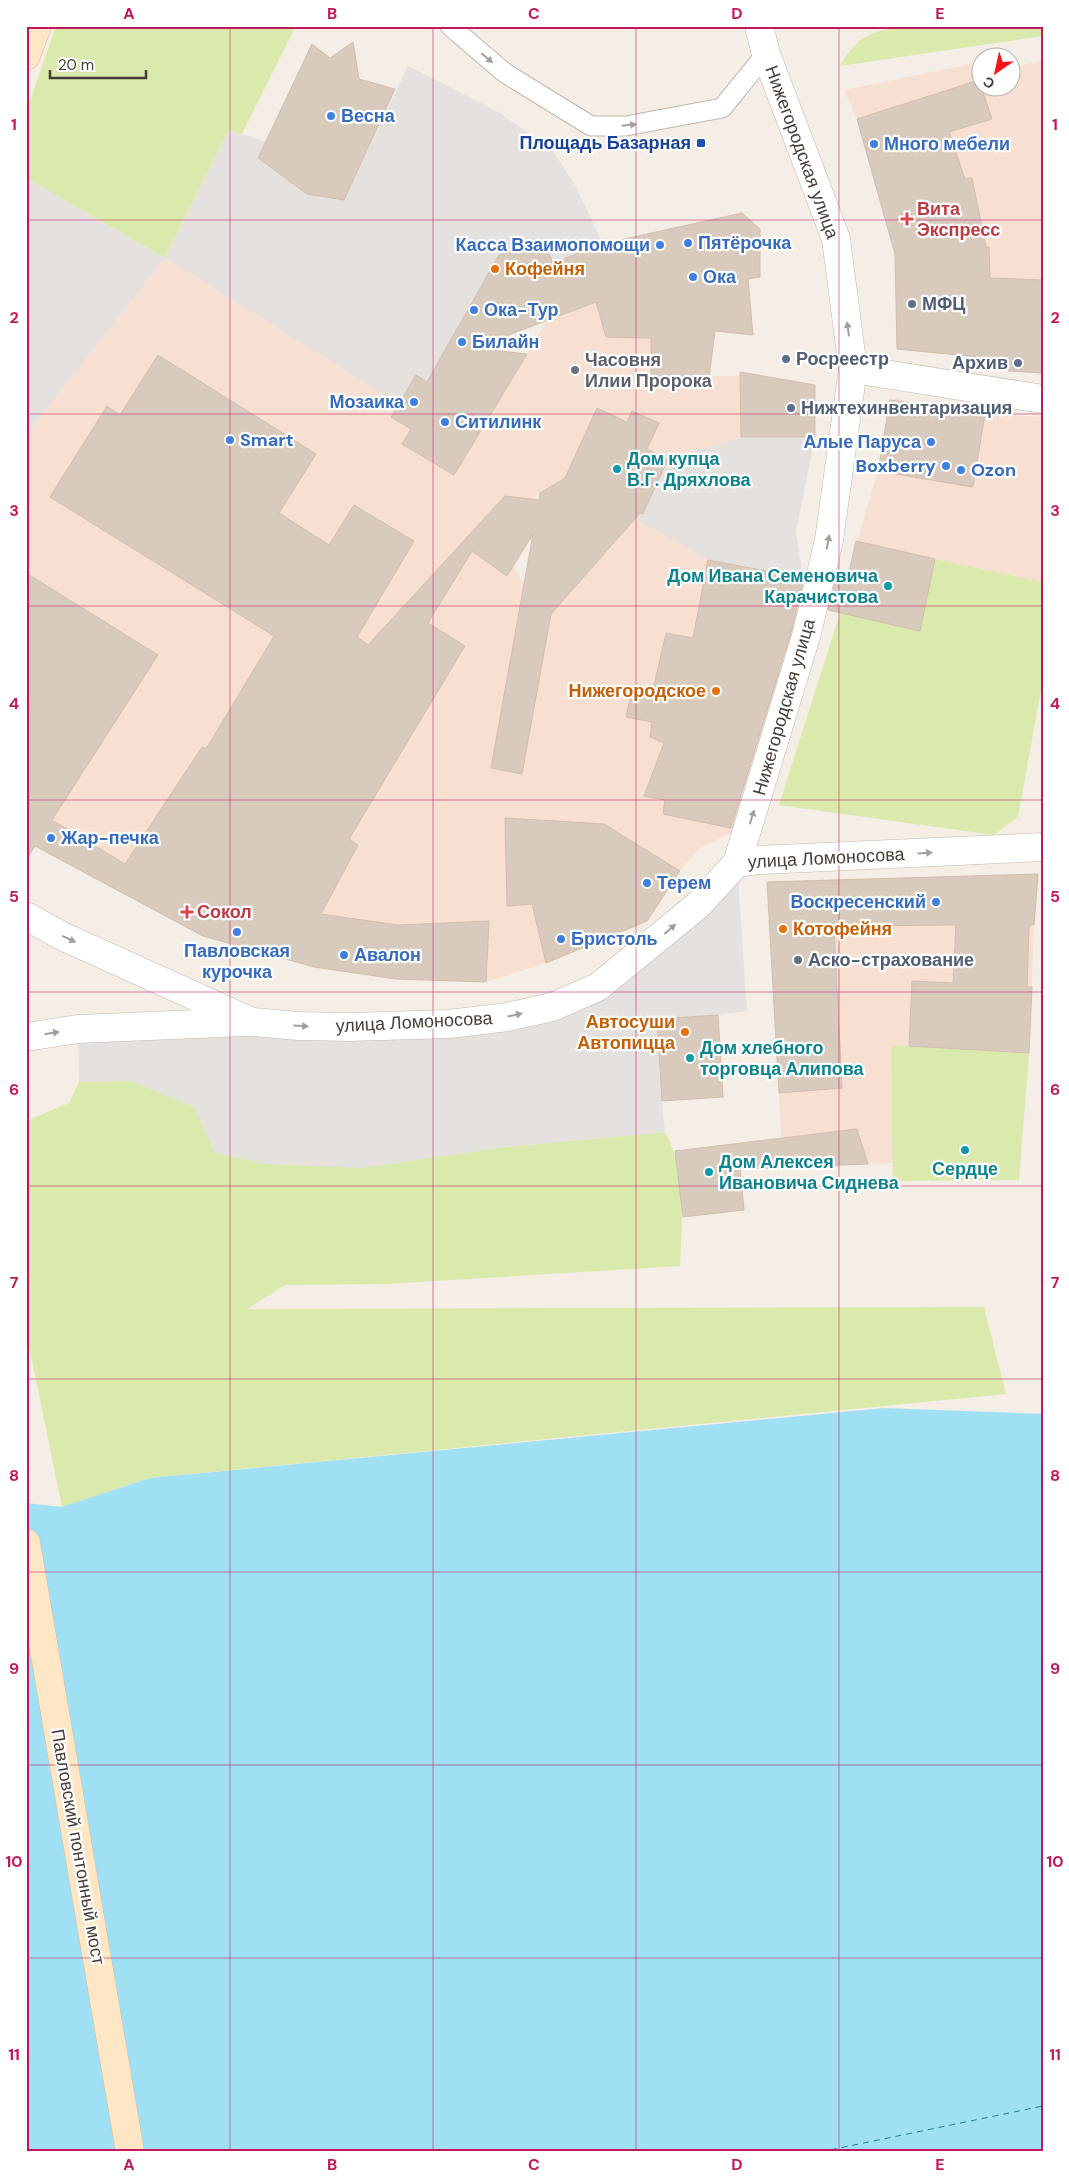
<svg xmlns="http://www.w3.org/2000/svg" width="1069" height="2178" viewBox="0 0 1069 2178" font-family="'DM Sans',sans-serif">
<rect width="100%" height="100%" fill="#f4eee6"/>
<path fill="#f7e0d1" d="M1014 56 1016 66 1043 61V373L1008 371 1009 360 897 349 895 254 857 119 844 90 981 62 982 88H1012V58L1004 57Z
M165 258 399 404 411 429 402 444 453 475 547 320 596 302 606 337 651 338V377L740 376 741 437 668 459 647 449 659 423 632 411 627 422 597 408 565 478 531 499 505 496 462 543 512 564 530 595 635 519 708 560 803 577 788 656 737 830 699 849 680 871 647 921 546 963 486 982 396 979 314 967 203 936 91 877 106 852 26 804V435Z
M890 398 985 414 1043 417V582L935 559 840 613 857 541 878 471Z
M1038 874 1034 925 1029 1053 891 1045 893 1163 783 1167 767 882Z"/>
<path fill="#daeaad" d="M56 26H296L242 134 229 130 165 258 26 178V112Z
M927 26H1043V36L840 66C863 25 885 30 927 26Z
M935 559 1043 582V679L1018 817 994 835 779 805 840 613Z
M891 1045 1029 1053 1019 1180 893 1181Z
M131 1081 195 1107 215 1153 360 1168 504 1147 665 1132C687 1172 682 1222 680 1266L387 1284 285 1285 247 1309 984 1307 1006 1394 150 1478 62 1507 26 1331V1121L69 1103 79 1082Z"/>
<path fill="#e5e1df" d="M408 66 500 113 552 150 575 185 603 244 553 263 544 242 499 255 427 382 416 375 399 404 165 258 26 435V178L165 258 229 130 267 142 258 159 307 194 344 200Z
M741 437H815L796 532 803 577 708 560 635 519V510L644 514 668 459Z
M737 863 747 1011 718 1015 662 1101 665 1132 504 1147 360 1168 265 1164 215 1153 194 1107 131 1081 79 1082 78 1029 552 1007Z"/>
<path fill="#a0e0f4" d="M884 1408 1043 1414V2152H26V1503L62 1507 150 1478Z"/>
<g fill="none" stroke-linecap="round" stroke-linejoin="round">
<path stroke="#247b97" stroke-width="1" stroke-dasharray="6 5" stroke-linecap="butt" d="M820 2152 1043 2106"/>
</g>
<path fill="#d9cabe" stroke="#d1bdae" d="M353 42 359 79 395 89 344 200 307 194 258 158 312 44 330 58Z
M979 80 992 119 949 132 965 179 972 178 986 247H989L990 278 1043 280V373L1008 371 1009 360 897 349 895 254 857 119Z
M742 213 760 229V277L748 279 753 335 715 331 709 377H651V338L606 337 596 302 474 348 527 354 454 475 402 444 411 429 391 417 416 375 427 382 499 255 544 242 553 263 602 244Z
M158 355 316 454 279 513 329 545 354 505 414 541 357 637 368 645 505 496 539 500 540 493 565 478 597 408 627 422 632 411 659 423 647 449 668 459 643 514 640 513 551 614 522 774 491 768 533 534 507 576 472 551 428 623 465 646 349 839 358 845 321 914 398 925 489 921 486 982 396 979 314 967 203 936 35 846 26 860V573L158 655 52 820 125 864 202 747 206 749 274 636 50 497 107 406 120 415Z
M740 372 815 385V437H741Z
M890 400 985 414 973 487 878 471Z
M856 541 935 559 920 631 828 610 835 583 846 585Z
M708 560 804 578 792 629 731 828 663 814 665 800 644 796 664 743 650 737 652 722 626 717 632 689 652 694 666 633 693 638Z
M505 818 604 824 680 871 647 921 546 963 532 904 507 906Z
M1038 874 1034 925H1029L1027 987H1032L1029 1053 909 1046 912 981 953 983 956 925 834 926 842 1088 779 1093 767 882Z
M718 1015 723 1097 662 1101 657 1019Z
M857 1129 868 1164 740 1169 744 1210 683 1217 675 1151Z"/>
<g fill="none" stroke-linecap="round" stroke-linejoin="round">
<g stroke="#c3b6ac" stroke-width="21">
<path id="service" d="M450 26 505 73 591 126H626L722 108 766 54"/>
</g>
<g stroke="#c3b6ac" stroke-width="29">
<path id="minor" d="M853 369 1043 399
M737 863 807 633 829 540 853 369 836 239 766 54 759 26"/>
</g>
<g stroke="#c3b6ac" stroke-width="29">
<path id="tertiary" d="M26 916 62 936 252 1022 299 1026 350 1027 449 1024 507 1017 552 1007 598 987 697 906 737 863 759 860 1043 847
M26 1037 78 1029 246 1022"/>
</g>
<g stroke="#d9bc96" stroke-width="29">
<path id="secondary" d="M26 56 37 26
M26 1543 130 2152"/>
</g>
<use href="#service" stroke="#fff" stroke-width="19"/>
<use href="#minor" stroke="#fff" stroke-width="28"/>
<use href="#tertiary" stroke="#fff" stroke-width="28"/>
<use href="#secondary" stroke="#ffe7c5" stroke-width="28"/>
</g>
<defs><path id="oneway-solid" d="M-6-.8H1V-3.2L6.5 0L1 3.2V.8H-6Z" transform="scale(1.25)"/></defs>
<g fill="#a39e9a">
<use href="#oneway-solid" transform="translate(487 58) rotate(40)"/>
<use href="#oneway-solid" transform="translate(629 125) rotate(-6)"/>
<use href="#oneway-solid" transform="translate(848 329) rotate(-98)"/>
<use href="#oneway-solid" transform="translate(828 542) rotate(-79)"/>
<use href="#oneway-solid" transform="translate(752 817) rotate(-73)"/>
<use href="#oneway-solid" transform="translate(925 853) rotate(-3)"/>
<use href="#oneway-solid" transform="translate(670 929) rotate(-41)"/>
<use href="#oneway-solid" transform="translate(69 939) rotate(25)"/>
<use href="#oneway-solid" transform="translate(515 1015) rotate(-12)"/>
<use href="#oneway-solid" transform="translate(301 1026) rotate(3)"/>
<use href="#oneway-solid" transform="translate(52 1033) rotate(-9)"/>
</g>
<path fill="none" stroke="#c2185b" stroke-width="1" stroke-opacity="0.55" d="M230 26V2152M433 26V2152M636 26V2152M839 26V2152M26 220H1043M26 414H1043M26 606H1043M26 800H1043M26 992H1043M26 1186H1043M26 1379H1043M26 1572H1043M26 1765H1043M26 1958H1043"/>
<g fill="#3f7fe0" stroke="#fff" stroke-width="2">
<circle cx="331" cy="116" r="5"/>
<circle cx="874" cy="144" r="5"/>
<circle cx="688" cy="243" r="5"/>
<circle cx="660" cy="245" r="5"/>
<circle cx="693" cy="277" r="5"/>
<circle cx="474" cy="310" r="5"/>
<circle cx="462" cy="342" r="5"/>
<circle cx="414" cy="402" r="5"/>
<circle cx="445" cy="422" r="5"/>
<circle cx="230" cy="440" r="5"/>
<circle cx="931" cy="442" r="5"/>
<circle cx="946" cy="466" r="5"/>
<circle cx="961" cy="470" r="5"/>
<circle cx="51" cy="838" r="5"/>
<circle cx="647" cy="883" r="5"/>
<circle cx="936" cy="902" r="5"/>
<circle cx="237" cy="932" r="5"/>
<circle cx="561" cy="939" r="5"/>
<circle cx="344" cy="955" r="5"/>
</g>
<rect fill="#1a4fb4" stroke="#fff" stroke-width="2" x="696" y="138" width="10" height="10" rx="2.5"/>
<g fill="#e0444e" stroke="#fff" stroke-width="2">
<path d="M904.5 211.5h5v5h5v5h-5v5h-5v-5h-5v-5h5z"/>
<path d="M184.5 904.5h5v5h5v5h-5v5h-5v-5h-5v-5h5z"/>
</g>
<g fill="#e8710a" stroke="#fff" stroke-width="2">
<circle cx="495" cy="269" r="5"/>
<circle cx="716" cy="691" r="5"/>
<circle cx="783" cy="929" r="5"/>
<circle cx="685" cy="1032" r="5"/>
</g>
<g fill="#5c6f8a" stroke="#fff" stroke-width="2">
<circle cx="912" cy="304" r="5"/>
<circle cx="786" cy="359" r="5"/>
<circle cx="1018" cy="363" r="5"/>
<circle cx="791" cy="408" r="5"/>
<circle cx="798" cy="960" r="5"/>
</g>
<circle fill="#6b7280" stroke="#fff" stroke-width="2" cx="575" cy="370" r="5"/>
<g fill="#0f9aa8" stroke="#fff" stroke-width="2">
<circle cx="617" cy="469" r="5"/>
<circle cx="888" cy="586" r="5"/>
<circle cx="690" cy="1058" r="5"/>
<circle cx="965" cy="1150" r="5"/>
<circle cx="709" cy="1172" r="5"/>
</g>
<g text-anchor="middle" stroke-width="4.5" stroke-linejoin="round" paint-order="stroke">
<g font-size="18" font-weight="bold" fill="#366cbe" stroke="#fff" text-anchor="start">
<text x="341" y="122">Весна</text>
<text x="884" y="150">Много мебели</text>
<text x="698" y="249">Пятёрочка</text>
<text x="650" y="251" text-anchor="end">Касса Взаимопомощи</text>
<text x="703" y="283">Ока</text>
<text x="484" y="316">Ока-Тур</text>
<text x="472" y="348">Билайн</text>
<text x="404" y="408" text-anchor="end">Мозаика</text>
<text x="455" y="428">Ситилинк</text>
<text x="240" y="446">Smart</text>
<text x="921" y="448" text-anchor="end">Алые Паруса</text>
<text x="936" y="472" text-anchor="end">Boxberry</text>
<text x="971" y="476">Ozon</text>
<text x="61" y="844">Жар-печка</text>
<text x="657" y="889">Терем</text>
<text x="926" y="908" text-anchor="end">Воскресенский</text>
<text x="571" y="945">Бристоль</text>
<text x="237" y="957" text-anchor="middle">Павловская<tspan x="237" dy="21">курочка</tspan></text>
<text x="354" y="961">Авалон</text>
</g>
<g font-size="18" font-weight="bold" fill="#164399" stroke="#fff" text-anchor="end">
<text x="691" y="149">Площадь Базарная</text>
</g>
<g font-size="18" fill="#473d35" stroke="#fff">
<text transform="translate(802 152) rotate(70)" y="6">Нижегородская улица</text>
<text transform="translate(784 707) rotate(-74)" y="6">Нижегородская улица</text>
<text transform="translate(826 858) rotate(-3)" y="6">улица Ломоносова</text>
<text transform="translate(414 1022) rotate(-3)" y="6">улица Ломоносова</text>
<text transform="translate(78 1847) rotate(80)" y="6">Павловский понтонный мост</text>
</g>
<g font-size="18" font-weight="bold" fill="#be3a42" stroke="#fff" text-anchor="start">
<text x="917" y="215">Вита<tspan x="917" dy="21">Экспресс</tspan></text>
<text x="197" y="918">Сокол</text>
</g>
<g font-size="18" font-weight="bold" fill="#c56008" stroke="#fff" text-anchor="start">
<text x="505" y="275">Кофейня</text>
<text x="706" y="697" text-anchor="end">Нижегородское</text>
<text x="793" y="935">Котофейня</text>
<text x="675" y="1028" text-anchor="end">Автосуши<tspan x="675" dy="21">Автопицца</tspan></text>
</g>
<g font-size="18" font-weight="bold" fill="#4e5e75" stroke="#fff" text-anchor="start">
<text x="922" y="310">МФЦ</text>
<text x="796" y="365">Росреестр</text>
<text x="1008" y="369" text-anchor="end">Архив</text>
<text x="801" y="414">Нижтехинвентаризация</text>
<text x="808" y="966">Аско-страхование</text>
</g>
<g font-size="18" font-weight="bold" fill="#5b616d" stroke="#fff" text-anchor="start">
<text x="585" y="366">Часовня<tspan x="585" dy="21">Илии Пророка</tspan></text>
</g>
<g font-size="18" font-weight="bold" fill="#0d838f" stroke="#fff" text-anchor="start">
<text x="627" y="465">Дом купца<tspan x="627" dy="21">В.Г. Дряхлова</tspan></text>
<text x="878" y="582" text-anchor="end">Дом Ивана Семеновича<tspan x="878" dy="21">Карачистова</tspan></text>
<text x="700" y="1054">Дом хлебного<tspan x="700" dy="21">торговца Алипова</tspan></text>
<text x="719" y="1168">Дом Алексея<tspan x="719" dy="21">Ивановича Сиднева</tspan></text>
<text x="965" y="1175" text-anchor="middle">Сердце</text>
</g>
</g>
<rect width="1069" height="2178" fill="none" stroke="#ffffff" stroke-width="55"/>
<g transform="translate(996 72) rotate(214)"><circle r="24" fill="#ffffff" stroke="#b5b1ae"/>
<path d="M0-4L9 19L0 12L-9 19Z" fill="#ff1219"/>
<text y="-8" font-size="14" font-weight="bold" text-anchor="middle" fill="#473d35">С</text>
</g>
<path d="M50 70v8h96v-8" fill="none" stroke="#473d35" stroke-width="2.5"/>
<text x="58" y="70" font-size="15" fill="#473d35" stroke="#ffffff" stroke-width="4" paint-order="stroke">20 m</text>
<rect x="28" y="28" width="1014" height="2122" fill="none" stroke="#c2185b" stroke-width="2"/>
<g font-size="16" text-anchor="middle" font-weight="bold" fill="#c2185b">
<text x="129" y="19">A</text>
<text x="332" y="19">B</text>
<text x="534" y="19">C</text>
<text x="737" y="19">D</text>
<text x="940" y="19">E</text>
<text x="14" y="130">1</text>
<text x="1055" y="130">1</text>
<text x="14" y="323">2</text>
<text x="1055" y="323">2</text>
<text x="14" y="516">3</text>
<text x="1055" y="516">3</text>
<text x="14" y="709">4</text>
<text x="1055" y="709">4</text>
<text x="14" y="902">5</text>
<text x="1055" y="902">5</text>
<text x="14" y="1095">6</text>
<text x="1055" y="1095">6</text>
<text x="14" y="1288">7</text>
<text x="1055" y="1288">7</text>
<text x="14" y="1481">8</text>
<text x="1055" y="1481">8</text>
<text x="14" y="1674">9</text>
<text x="1055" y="1674">9</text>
<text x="14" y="1867">10</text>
<text x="1055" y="1867">10</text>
<text x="14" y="2060">11</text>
<text x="1055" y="2060">11</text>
<text x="129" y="2170">A</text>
<text x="332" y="2170">B</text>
<text x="534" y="2170">C</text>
<text x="737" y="2170">D</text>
<text x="940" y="2170">E</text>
</g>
</svg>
